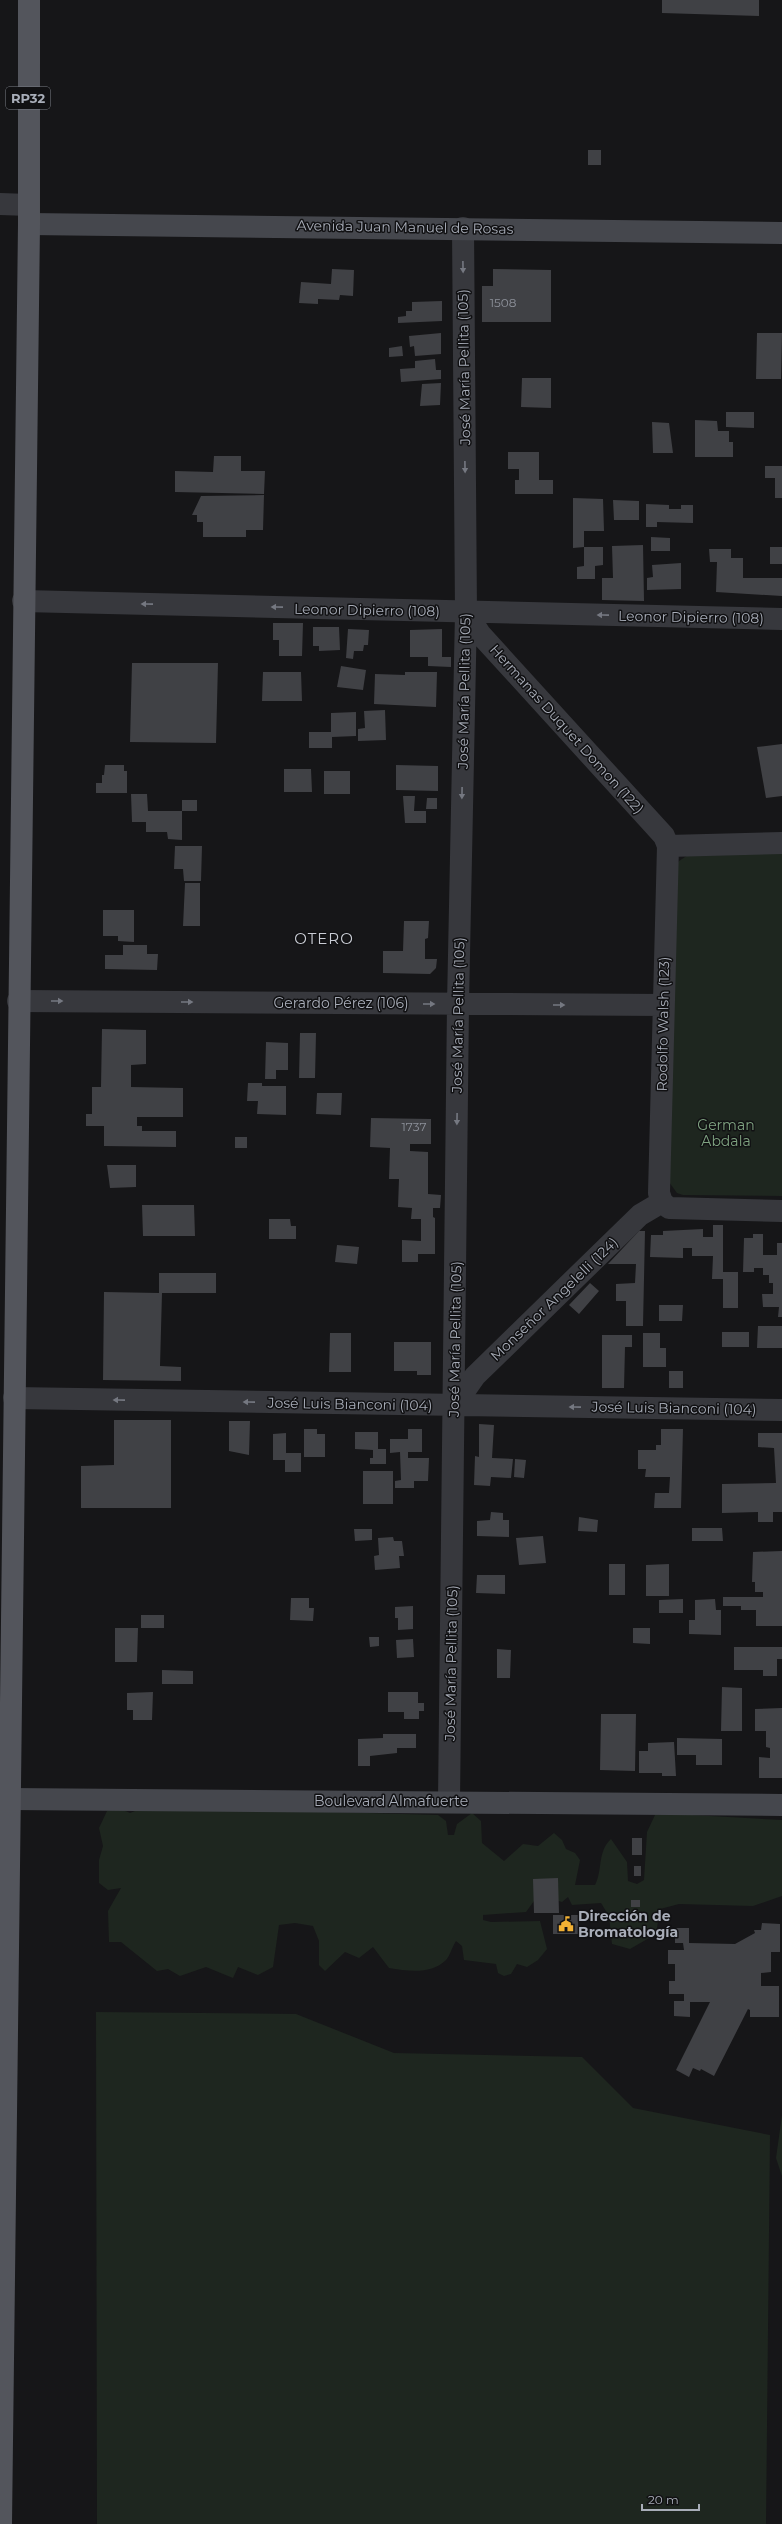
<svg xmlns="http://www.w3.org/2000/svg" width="782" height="2524" viewBox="0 0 782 2524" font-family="Montserrat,sans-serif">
<rect width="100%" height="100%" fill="#161618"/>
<path fill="#1e261f" d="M782 853V1196L683 1195 677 1193 669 1182 676 866 679 861 688 855Z
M155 1807 438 1815 446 1821 448 1835H454L457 1824 472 1813 481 1821 482 1843 504 1861 523 1844 538 1846 554 1833 562 1840 566 1849 575 1853 580 1860 575 1885H595C603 1870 597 1852 611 1839L627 1862 628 1881 637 1884 644 1880 647 1832 655 1815 675 1814 782 1820V1896L753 1906 679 1904 660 1909 656 1934 630 1949 612 1944 609 1916 601 1903 572 1905 568 1897 562 1902 548 1898 534 1901 526 1912 483 1915V1920L491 1922 540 1921 547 1949 538 1960 527 1967 517 1964 511 1974 504 1976 498 1973 496 1964 464 1960 462 1946 456 1941C452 1947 450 1956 446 1960 431 1975 408 1971 389 1968L373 1947 359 1958 345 1952 325 1971 319 1965V1941L313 1926 295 1923 279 1925 273 1967 258 1975 238 1967 233 1978 206 1967 180 1976 168 1969 157 1971 121 1942H109L108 1911 121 1888 108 1890 99 1883V1860L103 1846 99 1828 107 1811 119 1808 130 1813 140 1809Z
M96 2012 296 2014 394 2053 582 2057 633 2108 770 2135 766 2524H97Z
M782 2115V2176L776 2158Z"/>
<path fill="#404145" d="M662 0H759V16L662 13Z
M588 150H601V165H588Z
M332 269 354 270 353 296 340 295 339 300 318 299V304L299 303 301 282 331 284Z
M493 269 551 270V322H482V286H493Z
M442 301V321L398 323V317L406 316V311H412V302Z
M441 333V354L415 356 414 346 410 347 409 336Z
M757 333H782L781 379H756Z
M402 346 403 356 389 357V348Z
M435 359 436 370H441V379L401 382 400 369 415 368V361Z
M522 378H551V408L521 407Z
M441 383 440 405 420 406 422 384Z
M726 412H754V428L726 427Z
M695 420 717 421 718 431H729V442H733V457H695Z
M652 422 669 423 673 453H653Z
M508 452H539V480H553V494H515V480H519V469H508Z
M214 456H241V471H265L264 494 175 492V471L213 472Z
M765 466H782V498H775V478H765Z
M264 495 263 530H246V537H203V522H197V515H192L201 496Z
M573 498 603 499 604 531H584V547L573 548Z
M613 500 639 501V520H614Z
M646 504 669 505V509H681V505H693V523L657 522V527H646Z
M651 537 670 538V551H651Z
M643 545 644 601 602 600V578H613L612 546Z
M584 547H603V565L595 566V579H577V567L584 566Z
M770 547H782V564H770Z
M709 549H731V558H743V578H782V596L716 592 717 562H710Z
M681 563V589L647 590V578L653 577 652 565Z
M273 623H303L302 656H279V640H273Z
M313 627H339L340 650 319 651V646H313Z
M348 629 369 630 368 645H364L363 651H354L353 659 346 658Z
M442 629V657H451V667L428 666V657H410V630Z
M132 663H218L216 743 130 742Z
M341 666 366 670 363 690 337 687Z
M263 672H301L302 701H262Z
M405 672H437L436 707 374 704 375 674 405 675Z
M385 710 386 740 358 741V729L365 728 364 711Z
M356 712V736L332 737V748H309V732H331V713Z
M782 744V796L766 798 757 747Z
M105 765H124V771H127V793H96V783H102V775H104Z
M396 765 438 766V791L396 790Z
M284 769H311L312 792H284Z
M324 771H350V794H324Z
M131 794H147L148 811H182V800H197V811H182V840L168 839 167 832H146V822H132Z
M403 796H415L414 811H426V823H405Z
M427 798H437V809H426Z
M175 846H202L201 881H184L183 869H174Z
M185 883H200V926H183Z
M103 910H134V942L118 941V936H103Z
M404 921H429L428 938 425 939V959H437L436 968 430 974 383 973V951H403Z
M123 945H147V954H158L157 970 105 969V955H123Z
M102 1029 146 1030V1064L131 1065V1087L183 1088V1117H137V1126H142V1131H176V1147L104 1146V1126H86V1114H92V1087H101Z
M300 1033H316L315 1078H299Z
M266 1042 288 1043V1070H276V1079H265Z
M248 1083H262V1086H286V1115L257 1114 258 1101H247Z
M317 1093H342L341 1115 316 1114Z
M371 1118 431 1119V1144H410V1151L428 1152V1194L441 1195 440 1208H433V1217L435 1218V1254H418V1262H402V1240L421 1241V1219H411L412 1208 398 1207 399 1179H389L390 1148 370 1147Z
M235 1137H247V1148H235Z
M107 1165H136V1187L110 1188Z
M142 1205H194L195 1236H143Z
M269 1219H290L291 1226H296V1239H269Z
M713 1225H723V1272H738V1308H723V1279H712L713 1256H692V1248H683V1258L650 1257 651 1235H663V1231L703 1229V1237H713Z
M639 1231H645L643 1326H626V1301H616V1284L635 1283 636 1264H608Z
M753 1234H763V1255H777V1243H782V1317H778L779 1307H763L762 1294H773V1283H769V1275H763V1268H754V1272H743L744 1238H753Z
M337 1245 359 1247 357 1264 335 1262Z
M159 1273H216V1293H162L160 1366 181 1367V1381L103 1380 104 1292 159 1293Z
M590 1283 599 1291 579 1314 569 1305Z
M659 1305H683L682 1321H659Z
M758 1326H782V1348H757Z
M722 1332H749V1347H722Z
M330 1333H351V1372H329Z
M643 1333H660V1348H666V1367H643Z
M602 1335H632V1347H625L624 1388H602Z
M394 1342H431V1375H417V1371H394Z
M669 1371H683V1388H669Z
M114 1420H171V1508H81V1466L114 1465Z
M229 1421H250L249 1455 229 1451Z
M479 1424 494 1425 492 1458 513 1459 511 1478 491 1477 490 1486 474 1485 475 1456 479 1457Z
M304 1429H317V1434H325V1457H304Z
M408 1429H422V1452H408V1458H429L428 1481H414V1488H395V1481L401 1480 400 1452 390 1453V1439H408Z
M661 1429H683L681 1508H654L655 1493H669L670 1477H645L646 1469H638V1450H656V1445H661Z
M355 1432H378V1449H386V1464H370V1458H373V1450L355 1449Z
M286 1433V1453H301V1472H285V1460H273V1434Z
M758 1433H782V1512H773V1522H758V1512L722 1513V1484L776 1483 774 1448 758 1447Z
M515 1459 526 1460 524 1478 514 1477Z
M363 1471H393V1504H363Z
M491 1512 503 1513V1520H509V1537L477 1536V1521L490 1520Z
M579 1517 598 1520 597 1532 578 1531Z
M692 1528H722L723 1541H692Z
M354 1529H372V1540L355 1541Z
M543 1536 546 1563 519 1565 516 1538Z
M393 1537 394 1541H402L404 1556H399L400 1568 375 1570 374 1556 379 1555 378 1538Z
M782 1551V1626H756V1610H741V1606H723V1597H763V1592H755V1582H752L753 1552Z
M609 1564H625V1595H609Z
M669 1564V1596H646V1565Z
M477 1575H505V1594L476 1593Z
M291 1598H309V1608H314L313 1621 290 1620Z
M683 1599V1613H659V1600Z
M715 1599 716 1610H721V1635L689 1634V1620H695V1600Z
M413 1606V1629L398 1630V1618H395V1607Z
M141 1615H164V1628H141Z
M115 1628H138L137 1662H115Z
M633 1628H650V1644L633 1643Z
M369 1637H379V1646L370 1647Z
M413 1639 414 1657 397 1658 396 1640Z
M734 1647H782V1659H777V1676H763V1670H734Z
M497 1649 511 1650 510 1678H497Z
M162 1670 193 1671V1684H162Z
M722 1687 742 1688V1731H721Z
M153 1692 152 1720H133V1710H127V1693Z
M388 1692H418V1703H424V1711H419V1719H404V1712H388Z
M782 1708V1778H759V1757L770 1758V1748L766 1747V1731H755V1709Z
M601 1714H636L635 1771 600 1770Z
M383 1734H416V1748H397V1753L370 1756V1766H358V1739L383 1738Z
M677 1738 722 1739V1765H696V1755H677Z
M674 1742 676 1776H662V1773H639V1751H648V1743Z
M632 1838H642V1855H632Z
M634 1866H641V1876H634Z
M558 1878 559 1913H534L533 1879Z
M631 1900H640V1907H631Z
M553 1915H578V1934H553Z
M762 1923 780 1924V1952H771V1972L761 1973V1986H779V2017H750V2010L748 2009 714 2076 701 2069 700 2071 693 2068 689 2077 676 2070 710 2002H690V2017L674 2016V2001H684V1994H669V1981H675V1964H668V1950H684L683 1943H675V1928H689V1943L735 1944 755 1933 754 1930H761Z"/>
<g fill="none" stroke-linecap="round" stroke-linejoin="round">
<path stroke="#37383d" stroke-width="22" d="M0 204 29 205
M23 601 782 619
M466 612 480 634 664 836 668 846 659 1193 662 1202
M668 846 782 843
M18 1001 663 1005
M662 1202 669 1208 782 1211
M14 1398 782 1410
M454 1406 475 1376 640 1215 662 1202
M449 1801 458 1004 466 612 463 228"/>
<path stroke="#45474d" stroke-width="22" d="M29 224 782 233
M10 1799 782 1805"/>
<path stroke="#53555c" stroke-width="22" d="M1 2524 29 224V0"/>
</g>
<defs><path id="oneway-solid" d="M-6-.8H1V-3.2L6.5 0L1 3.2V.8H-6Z"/></defs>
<g fill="#757881">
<use href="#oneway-solid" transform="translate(463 267) rotate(89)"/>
<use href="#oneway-solid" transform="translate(465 467) rotate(89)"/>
<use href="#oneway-solid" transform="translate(147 604) rotate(-179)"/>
<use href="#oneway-solid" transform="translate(277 607) rotate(-179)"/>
<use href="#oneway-solid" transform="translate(603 615) rotate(-179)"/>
<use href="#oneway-solid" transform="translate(462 793) rotate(91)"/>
<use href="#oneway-solid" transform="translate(57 1001)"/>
<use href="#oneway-solid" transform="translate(187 1002)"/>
<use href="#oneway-solid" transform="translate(429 1004)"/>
<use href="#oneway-solid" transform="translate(559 1005)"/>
<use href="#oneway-solid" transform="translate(457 1119) rotate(91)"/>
<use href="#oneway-solid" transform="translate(119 1400) rotate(-179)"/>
<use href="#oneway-solid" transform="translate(249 1402) rotate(-179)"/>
<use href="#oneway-solid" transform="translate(575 1407) rotate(-179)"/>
</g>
<defs>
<g id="civic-bare" transform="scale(1.2)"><path d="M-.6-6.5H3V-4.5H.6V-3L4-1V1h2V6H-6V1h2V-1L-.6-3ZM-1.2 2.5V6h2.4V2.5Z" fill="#f2b134" stroke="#111113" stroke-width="2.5" paint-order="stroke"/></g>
</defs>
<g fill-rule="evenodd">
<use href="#civic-bare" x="566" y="1924"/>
</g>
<g text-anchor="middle" stroke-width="3" stroke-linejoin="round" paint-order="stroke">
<g font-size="12" fill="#8e929b">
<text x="503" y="307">1508</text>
<text x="414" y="1131">1737</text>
</g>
<rect fill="#111113" stroke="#7b7e86" stroke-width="1" x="6" y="87" width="44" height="22" rx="3"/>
<g font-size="13" font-weight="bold" fill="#a8adb8">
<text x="28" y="103">RP32</text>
</g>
<g font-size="14" fill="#a8adb8" stroke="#111113">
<text transform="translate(405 227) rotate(1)" y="5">Avenida Juan Manuel de Rosas</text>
<text transform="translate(464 367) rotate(-91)" y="5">José María Pellita (105)</text>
<text transform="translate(367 610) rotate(1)" y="5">Leonor Dipierro (108)</text>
<text transform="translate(691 617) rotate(1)" y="5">Leonor Dipierro (108)</text>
<text transform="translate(464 691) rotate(-89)" y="5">José María Pellita (105)</text>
<text transform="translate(567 729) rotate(48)" y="5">Hermanas Duquet Domon (122)</text>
<text x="341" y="1008">Gerardo Pérez (106)</text>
<text transform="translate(458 1015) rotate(-89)" y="5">José María Pellita (105)</text>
<text transform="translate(663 1024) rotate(-89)" y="5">Rodolfo Walsh (123)</text>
<text transform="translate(554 1299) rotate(-44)" y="5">Monseñor Angelelli (124)</text>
<text transform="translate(455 1339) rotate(-89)" y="5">José María Pellita (105)</text>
<text transform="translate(350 1404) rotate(1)" y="5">José Luis Bianconi (104)</text>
<text transform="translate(674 1408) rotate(1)" y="5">José Luis Bianconi (104)</text>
<text transform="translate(451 1663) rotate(-89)" y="5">José María Pellita (105)</text>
<text x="391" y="1806">Boulevard Almafuerte</text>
</g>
<g font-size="14" fill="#7fa381" stroke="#111113">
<text x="726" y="1130">German<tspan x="726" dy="16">Abdala</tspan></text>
</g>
<g font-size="14" font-weight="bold" fill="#a8adb8" stroke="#111113" text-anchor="start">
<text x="578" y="1921">Dirección de<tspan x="578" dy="16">Bromatología</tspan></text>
</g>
<g font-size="15" letter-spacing="1" fill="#c9ccd4" stroke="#111113">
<text x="324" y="944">OTERO</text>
</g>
</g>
<path d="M642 2504v6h57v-6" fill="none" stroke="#a8adb8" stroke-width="2"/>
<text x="648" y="2504" font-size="12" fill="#a8adb8" stroke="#111113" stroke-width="3" paint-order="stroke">20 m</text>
</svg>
